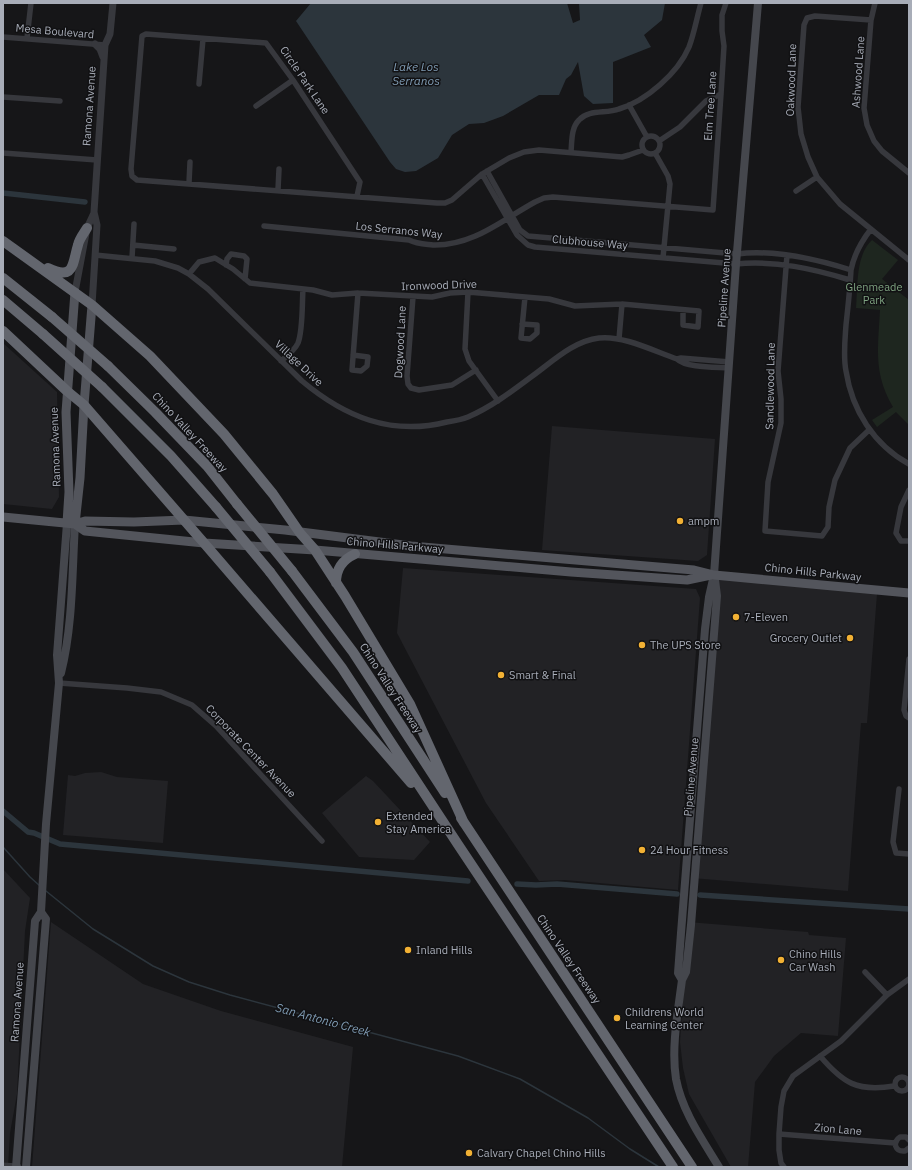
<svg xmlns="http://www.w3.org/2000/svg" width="912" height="1170" viewBox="0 0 912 1170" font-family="'IBM Plex Sans',sans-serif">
<rect width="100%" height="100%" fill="#161618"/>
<path fill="#222225" d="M3 343 57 392 59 497 52 509 3 504Z
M552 426 715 439 707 555 698 561 542 550Z
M403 568 696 589 700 598 678 890 565 880 539 881 486 803 397 633Z
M716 578 877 594 867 723H861L848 891 692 878Z
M101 772 117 777 168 781 163 843 63 835 68 775 75 776 85 773Z
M366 776 373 781 430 842 414 860 359 857 322 813Z
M3 869 30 898 25 931 17 1094 10 1133 8 1167H3Z
M51 922 143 984 221 1011 353 1047 342 1167H32Z
M688 922 808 932 809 935 846 938 838 1036 801 1033 774 1056 755 1082 748 1167H731L689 1094 683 1068 680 1042Z"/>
<path fill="#1e261f" d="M872 240 898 260 882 279 909 300V425L896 412 877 427 872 420 893 407C873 373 878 348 880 310L856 308C858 287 855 256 872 240Z"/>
<path fill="#2c353c" d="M311 3H567L573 23 580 20 579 3H665L662 20 644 35 651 47 613 62V103L593 104 584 96 578 62 571 75 566 79 559 95H539L503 116 484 123 469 124 452 135 438 158 416 171 405 172 396 169 390 162 296 21Z"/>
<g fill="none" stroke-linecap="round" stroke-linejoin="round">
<path stroke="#2c353c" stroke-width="1.5" d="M3 847 30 877 40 886
M46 891 93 929 153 966 189 982 230 995 458 1056 520 1079 588 1118 630 1149 659 1167"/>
<path stroke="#2c353c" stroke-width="5.5" d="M3 193 85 202
M3 811 28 832 34 833 60 844 468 881
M517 884 536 885 557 884 677 894
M700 895 909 909"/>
<path stroke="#37383d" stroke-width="5.5" d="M875 3 871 20 864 108 867 125 874 141 882 151 909 173
M871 20 815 16 807 18 804 25 798 107 801 134 808 157 817 177 840 204 909 260
M3 37 105 45
M27 38 31 3
M199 84 203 39
M3 97 60 101
M629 105 647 137
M256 106 293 80
M642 145a9 9 0 1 1 18 0a9 9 0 1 1-18 0Z
M659 141 680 127 706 101 721 94
M571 152C572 141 571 128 579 120 589 109 606 114 619 109 646 101 678 73 689 47 694 34 697 17 701 3
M3 153 97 160
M655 153 668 176 670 184 663 258
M487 171 520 230 528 236 737 254C775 249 816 259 851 270
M482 174 517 235 528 245 535 247 736 264C775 260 814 269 850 280
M189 183 190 162
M278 190 279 169
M796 191 817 177
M357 196 360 182 293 80 266 43 146 34 142 36 131 169 132 176 137 180 437 203H445L452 200 482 174 509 158 524 152 539 150 622 157 629 155 643 150
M264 226 409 240C417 244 425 244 433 245 473 246 502 220 535 202L544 198 553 197 713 210 721 94 724 46 722 31V15L726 3
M871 229C861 242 854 254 851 270 850 289 848 307 846 325 845 340 843 356 846 371 852 410 874 445 909 464
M133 245 174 249
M95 255 155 261 178 268 189 274 208 289 302 381C345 417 391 436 447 422 454 421 461 420 468 417 491 407 511 392 531 377 552 362 573 341 599 338 622 335 654 351 677 359 686 368 716 367 729 368
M787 255 778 371 781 399V423L768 482 765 531 822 536 828 527 829 507 835 480 850 448 869 430
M132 258 134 224
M226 265 227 259 231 254 244 256 247 259 245 279
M189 274 199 262 215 258 233 269 250 283 313 290 332 295 358 293 432 297 450 293 468 292 549 299 575 306 622 304 699 311 698 327 683 325V310
M468 292 465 349 469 361 498 401
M413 297 407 376 408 384 411 388 419 390 452 385 476 370
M522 324 537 325V333L530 339 521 338 525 297
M619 339 622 304
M353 355 368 357 367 366 361 371 352 370 358 293
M677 359 681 358 730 362
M281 361C287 356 295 350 298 343 303 330 302 303 303 289
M909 490 901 507 896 533 901 541H909
M909 659 904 710 906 716 909 718
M59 683 127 688 161 692 192 705 216 726 322 841
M899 789 893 842 896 853 909 854
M865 972 887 995
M820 1056C843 1083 857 1092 894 1086
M895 1084a7 7 0 1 1 14 0a7 7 0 1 1-14 0Z
M779 1134 895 1143
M909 1140 906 1137H900C892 1142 895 1152 905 1151L909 1148
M784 1167 781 1163 779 1150V1134L781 1107 784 1091 793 1076 841 1041 887 995 909 979"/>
<path stroke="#37383d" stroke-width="7" d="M95 44 100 49 103 57
M75 292 87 228 94 213
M92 305 97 225 94 212 105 45 110 34 113 3
M3 1166 18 1167"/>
<path stroke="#45474d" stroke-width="8" d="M715 580 717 596 691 925 686 972 682 980C678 1011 671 1048 676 1079 682 1111 702 1139 719 1167
M61 673C73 625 72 573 75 524
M682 980 678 973 681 933 705 629 709 597 714 575 736 264 758 3
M16 1167 35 921 41 912 46 824 59 683 57 655 67 523
M26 1167 46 919 41 912"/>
<path stroke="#53555c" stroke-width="9" d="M3 517 75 524 85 521 134 522 184 520 285 530 411 546 646 566 694 570 714 575 909 593
M67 523 69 492 66 412 75 292
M75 524 85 531 204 543 315 550 571 572 687 580 711 575
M75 524 80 478 84 405 92 305"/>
<path stroke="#63666e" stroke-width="10" d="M3 241 92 305 150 356 224 434 273 494 300 533 315 550 345 596 410 704 464 823
M48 268C75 281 72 264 78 245 79 239 84 233 87 228
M3 278 52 317
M3 300 43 334
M3 331 67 391 84 405 204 543 411 783
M108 366 155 412 207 466 237 504
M102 387 171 456 216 507
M292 571 353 652 445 793
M270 572 342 668 457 843 673 1167
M336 583C336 569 342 560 355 554
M461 818 692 1167"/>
<path stroke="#63666e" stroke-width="10" d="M52 317 108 366
M43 334 102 387
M237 504 292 571
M216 507 270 572"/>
</g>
<g fill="#f2b134" stroke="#111113" stroke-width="1.5">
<circle cx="680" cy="521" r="4"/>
<circle cx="736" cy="617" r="4"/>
<circle cx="850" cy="638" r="4"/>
<circle cx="642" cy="645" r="4"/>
<circle cx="501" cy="675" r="4"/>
<circle cx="378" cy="822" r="4"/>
<circle cx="642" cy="850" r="4"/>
<circle cx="408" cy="950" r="4"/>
<circle cx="781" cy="960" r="4"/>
<circle cx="617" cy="1018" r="4"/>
<circle cx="469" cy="1153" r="4"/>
</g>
<g text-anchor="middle" stroke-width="3" stroke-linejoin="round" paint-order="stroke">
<g font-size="11" fill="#a8adb8" stroke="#111113">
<text transform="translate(55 31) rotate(5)" y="4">Mesa Boulevard</text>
<text transform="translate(858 72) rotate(-86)" y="4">Ashwood Lane</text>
<text transform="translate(305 80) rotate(56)" y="4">Circle Park Lane</text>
<text transform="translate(791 80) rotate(-88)" y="4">Oakwood Lane</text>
<text transform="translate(89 106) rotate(-86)" y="4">Ramona Avenue</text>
<text transform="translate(710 106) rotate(-86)" y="4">Elm Tree Lane</text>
<text transform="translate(399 230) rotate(6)" y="4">Los Serranos Way</text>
<text transform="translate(590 242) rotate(5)" y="4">Clubhouse Way</text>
<text transform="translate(439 285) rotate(-2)" y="4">Ironwood Drive</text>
<text transform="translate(724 288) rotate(-86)" y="4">Pipeline Avenue</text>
<text transform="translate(400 342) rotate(-87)" y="4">Dogwood Lane</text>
<text transform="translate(299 363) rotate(43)" y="4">Village Drive</text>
<text transform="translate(770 386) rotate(-89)" y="4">Sandlewood Lane</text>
<text transform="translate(190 432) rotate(47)" y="4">Chino Valley Freeway</text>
<text transform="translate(55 447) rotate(-92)" y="4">Ramona Avenue</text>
<text transform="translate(395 545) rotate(5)" y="4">Chino Hills Parkway</text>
<text transform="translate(813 572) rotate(6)" y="4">Chino Hills Parkway</text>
<text transform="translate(391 688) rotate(57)" y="4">Chino Valley Freeway</text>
<text transform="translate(251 751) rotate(46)" y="4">Corporate Center Avenue</text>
<text transform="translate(691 777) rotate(-85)" y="4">Pipeline Avenue</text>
<text transform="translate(569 959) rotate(56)" y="4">Chino Valley Freeway</text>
<text transform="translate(17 1002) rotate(-86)" y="4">Ramona Avenue</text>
<text transform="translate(838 1129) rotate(5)" y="4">Zion Lane</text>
</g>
<g font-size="11" fill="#7fa381" stroke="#111113">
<text x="874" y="291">Glenmeade<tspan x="874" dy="13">Park</tspan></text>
</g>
<g font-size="11" fill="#a8adb8" stroke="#111113" text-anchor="start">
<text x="688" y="525">ampm</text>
<text x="744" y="621">7-Eleven</text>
<text x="842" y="642" text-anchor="end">Grocery Outlet</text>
<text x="650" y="649">The UPS Store</text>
<text x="509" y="679">Smart &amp; Final</text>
<text x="386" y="820">Extended<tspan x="386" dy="13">Stay America</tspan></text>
<text x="650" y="854">24 Hour Fitness</text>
<text x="416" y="954">Inland Hills</text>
<text x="789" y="958">Chino Hills<tspan x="789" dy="13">Car Wash</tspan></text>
<text x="625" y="1016">Childrens World<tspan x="625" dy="13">Learning Center</tspan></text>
<text x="477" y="1157">Calvary Chapel Chino Hills</text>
</g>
<g font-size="12" font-style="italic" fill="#7f9bb3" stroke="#111113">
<text x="416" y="71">Lake Los<tspan x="416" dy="14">Serranos</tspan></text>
<text transform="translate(323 1020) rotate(15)" y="4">San Antonio Creek</text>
</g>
</g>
<rect width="912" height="1170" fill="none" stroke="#a8adb8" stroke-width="8"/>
</svg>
